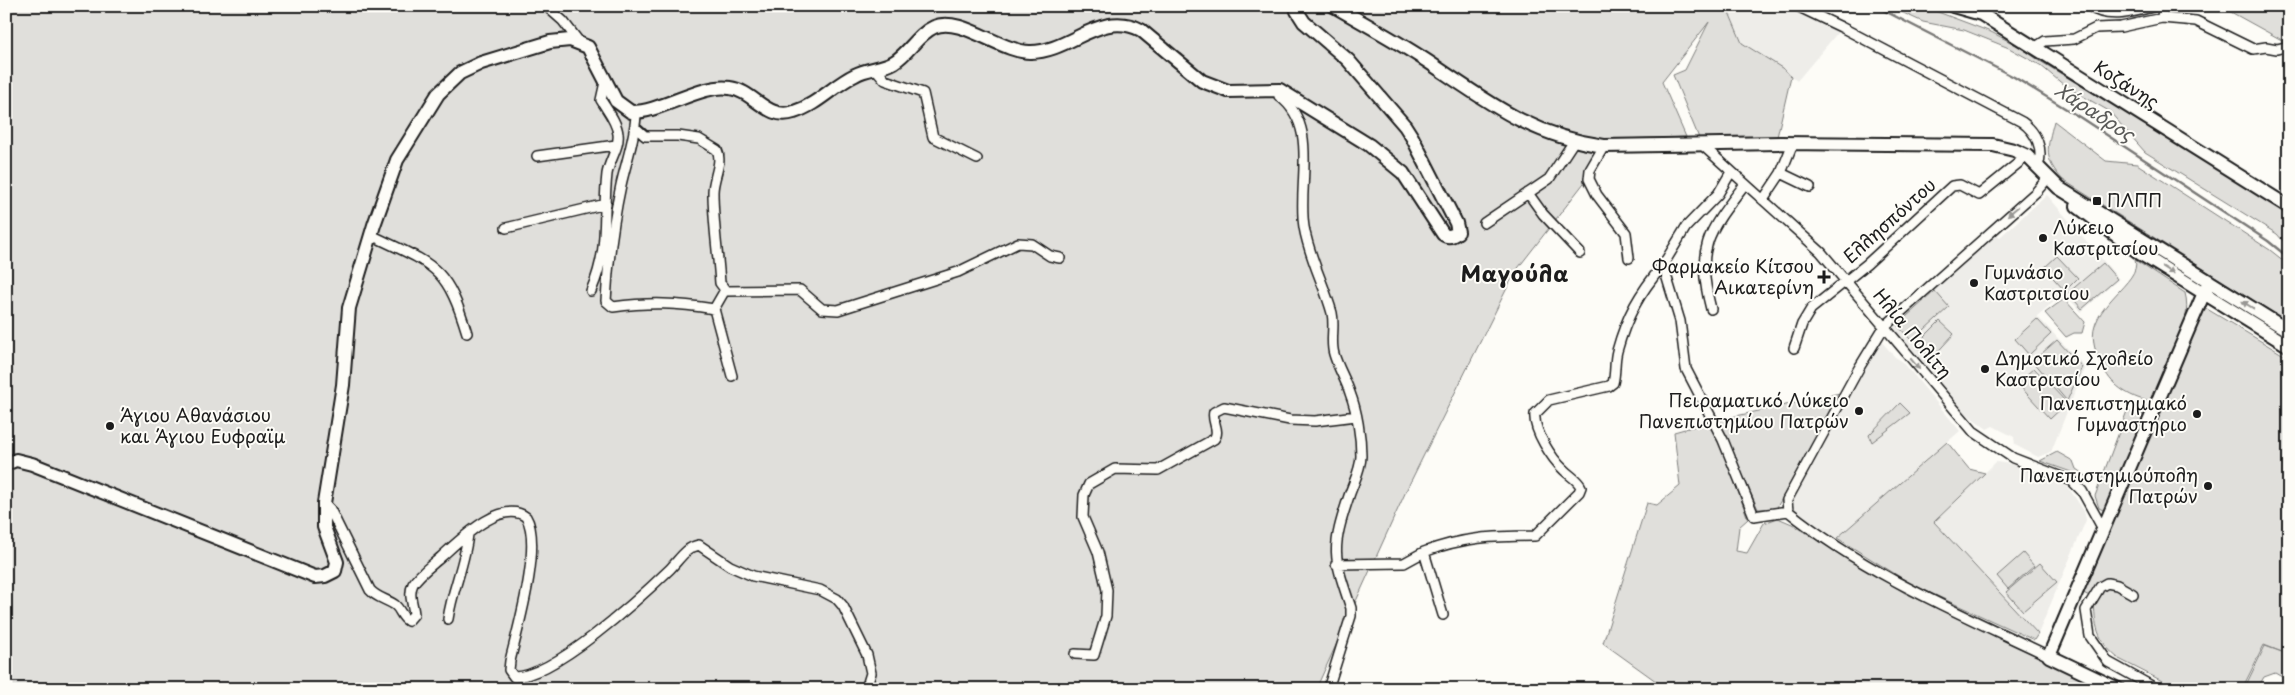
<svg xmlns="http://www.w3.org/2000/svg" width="2295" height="695" viewBox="0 0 2295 695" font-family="'Playpen Sans',sans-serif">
<rect width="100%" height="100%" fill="#fdfcf7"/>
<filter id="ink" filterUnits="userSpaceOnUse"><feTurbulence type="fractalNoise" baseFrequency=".02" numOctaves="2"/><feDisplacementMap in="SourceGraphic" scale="10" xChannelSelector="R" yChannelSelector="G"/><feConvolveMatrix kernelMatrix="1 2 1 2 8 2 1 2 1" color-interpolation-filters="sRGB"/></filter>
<g filter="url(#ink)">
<path fill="#eeede9" d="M1729 6H1786L1839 31 1797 81 1782 68 1742 43 1728 10Z
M2047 195 2119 279 2081 312 2064 293 2037 316 2085 367 2051 452 2038 457 2015 445 2014 437 1993 426 1987 429 1959 408 1892 327 1996 234 2000 237Z
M1880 340 1895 357 1903 362 1960 431 1837 538 1794 511 1791 501Z
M1996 462 2017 465 2068 487 2084 511 2086 520 2038 634 1934 522Z"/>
<path fill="#e0dfdb" stroke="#7e7e7c" d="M6 6H1729L1728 10 1742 43 1782 68 1791 76 1777 137 1699 138 1673 75 1685 70 1709 22 1662 82 1686 137 1618 139 1515 272 1407 489 1316 689H6Z
M1888 6H1922L1991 32 2020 47 2040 61 2289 211V248L2277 234 2145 152 2109 111 2065 86 2040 65 2009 48 1964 30 1923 22Z
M2214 6H2289V44L2229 11Z
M2054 121 2106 161 2137 164 2270 250 2289 265V323L2063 180C2043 159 2047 148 2054 121Z
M2057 256 2078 278 2065 291 2044 268Z
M2135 260 2185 293C2194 324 2165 372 2153 402 2133 399 2112 387 2104 369 2101 361 2095 352 2094 344 2086 306 2143 282 2135 260Z
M2103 263 2117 279 2082 309 2068 293Z
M1935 291 1949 307 1912 341 1897 325Z
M2064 299 2085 322 2082 333H2074L2066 337 2045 313Z
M2207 309 2289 358V681L2275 673 2264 677 2257 689H2244L2265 646 2282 652 2264 645 2242 689H2178L2119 659C2096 640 2095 626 2094 598L2081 592 2202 312Z
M2037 319 2051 334 2029 355 2015 339Z
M1940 321 1954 334 1931 359 1916 345Z
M2057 340 2082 367 2067 401 2033 361Z
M2034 368 2067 403 2050 419 2017 383Z
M1840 393 1776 509H1758L1718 420Z
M1900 403 1910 413 1872 442 1869 435Z
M2127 411 2144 415 2145 420 2105 511 2099 508 2095 496Z
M1710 422 1730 469 1748 519 1739 527 1736 551 1747 553 1764 523 1778 518 1792 524 1905 593 2106 689H1667L1603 643 1647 503 1657 505 1680 486 1674 432Z
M1947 442 1969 469 1985 473 1934 522 2038 634 2034 640 1913 585 1837 538Z
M2057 452 2073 461 2076 469 2089 478 2085 483 2071 472 2040 461Z
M2023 553 2034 566 2008 589 1997 576Z
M2040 563 2057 582 2023 611 2006 592Z"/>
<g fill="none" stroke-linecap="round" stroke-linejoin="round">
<path stroke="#797876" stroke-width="2.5" d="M1875 6 2014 77 2081 118 2268 241 2289 258"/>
<g stroke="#1c1c1c" stroke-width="12">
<path id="street" d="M546 6 563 21 580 43
M1797 6 1841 27 2022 122C2036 132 2044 149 2038 166
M2089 6C2107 20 2135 12 2155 6
M2162 18 2163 6
M2034 48 2045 41 2074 39 2096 28 2121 27 2162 18 2196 21 2253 49 2266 47 2277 49 2289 46
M875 68 885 80 923 93 933 137 977 159
M1279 96C1320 126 1297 183 1304 227 1309 257 1324 284 1332 313 1335 327 1330 341 1334 354 1338 368 1346 380 1350 393 1357 411 1361 436 1361 456 1361 469 1353 484 1349 496 1331 550 1333 555 1351 608V616L1328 689
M636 113C636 135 626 162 621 185 613 222 608 263 606 301L613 307C650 302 677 303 714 309
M636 128 645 136H678L699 139 717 150C723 162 713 178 713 192 713 222 718 253 720 283L726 291 800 290 822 309 838 310 958 272 1018 243 1032 244 1050 256 1060 258
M1701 144 1821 252 1973 431 2013 458 2072 481 2082 491 2103 529
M1604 146 1590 170 1589 179 1597 195 1626 233 1629 258
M537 156 616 145
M1731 172 1718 194 1686 227 1663 265 1680 321 1686 369 1723 440 1754 516 1788 511C1866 574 1959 613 2049 656
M1781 173 1793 143
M1528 193 1543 214 1580 253
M1763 200 1781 173 1810 187
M1484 223 1549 179 1574 141
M506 228 606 204
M371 235C433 265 446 264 467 333
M725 290 714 309 732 376
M591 291C610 247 602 219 607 174 609 161 620 146 618 134 617 122 607 110 601 100L605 82
M1711 309C1695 247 1708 232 1745 184
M1794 348 1802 324 1811 309 1867 264 1952 186 1960 185 1979 195 2027 156
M324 503 330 509 370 590C377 598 386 599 395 605 401 610 401 617 408 621L414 614C413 603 408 595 413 584 419 574 432 565 441 557 458 542 501 498 526 517 543 544 517 631 510 661L509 670 514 677C554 677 640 598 670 569 679 560 686 547 699 545L730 566 753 576 820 590 837 599 843 606 867 655 871 673 866 689
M1788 511 1787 500 1859 368 1884 327 2036 192 2048 178
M1424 552C1463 537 1494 536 1535 536L1579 492 1581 487C1578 480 1570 476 1564 470 1552 459 1533 430 1535 414L1549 400 1609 386 1613 383C1616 372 1614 362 1617 351 1627 315 1639 294 1663 265
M1336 564 1404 563 1424 552 1443 615
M2133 594 2117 585 2107 583 2100 587 2086 610 2090 636 2108 662 2157 689
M448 619C452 590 465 564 468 534
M1075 654 1094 655 1106 616 1107 590 1098 552 1083 517 1084 495 1089 484 1115 469 1158 470 1214 439C1221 431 1211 421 1214 412L1224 407 1290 420 1315 421 1356 416"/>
</g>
<g stroke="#1c1c1c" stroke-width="16">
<path id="secondary" d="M1334 6C1365 24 1397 41 1427 61 1487 101 1530 136 1604 146L1780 143 1993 145 2014 150 2027 156 2059 188 2289 331
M1953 6 1981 14 2289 207
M2077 206 2141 254 2289 346
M6 464 16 460 32 464 315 577 325 576 335 571 337 562 324 527V503L343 385 349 308 374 225 397 160 438 94 460 73 481 63 550 42 570 40 588 47 616 101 631 112C660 113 702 83 730 88 754 91 767 121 794 112 817 105 834 85 855 75 867 68 882 69 894 62 909 53 918 34 934 27 960 15 1002 53 1031 52 1070 52 1101 9 1141 30L1202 81 1228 91 1280 90 1369 145 1403 173 1443 234C1448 238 1453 236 1458 232L1456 223 1412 137 1405 126 1348 60 1304 22 1297 11 1299 6
M2118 689 2049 656 2209 281"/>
</g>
<use href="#street" stroke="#fdfcf7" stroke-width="9"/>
<use href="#secondary" stroke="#fdfcf7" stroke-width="12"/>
</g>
<defs><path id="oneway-solid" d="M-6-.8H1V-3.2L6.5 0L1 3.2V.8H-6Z" transform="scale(1.25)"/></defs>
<g fill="#989794">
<use href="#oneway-solid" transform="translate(2013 211) rotate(140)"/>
<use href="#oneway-solid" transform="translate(2168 270) rotate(32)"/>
<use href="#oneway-solid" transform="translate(2248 305) rotate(-148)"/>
<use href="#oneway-solid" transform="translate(1915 364) rotate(50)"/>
</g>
</g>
<g fill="#1c1c1c" stroke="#fdfcf7" stroke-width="2">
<rect x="2092" y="196" width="10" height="10" rx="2.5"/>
<circle cx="2043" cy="238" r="5"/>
<path d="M1821.5 269.5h5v5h5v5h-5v5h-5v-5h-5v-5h5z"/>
<circle cx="1974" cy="283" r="5"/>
<circle cx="1985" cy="369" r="5"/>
<circle cx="1859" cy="411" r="5"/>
<circle cx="2197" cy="414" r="5"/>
<circle cx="110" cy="426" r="5"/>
<circle cx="2208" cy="486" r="5"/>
</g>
<g text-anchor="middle" stroke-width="4" stroke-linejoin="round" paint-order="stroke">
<g font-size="18" fill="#1c1c1c" stroke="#fdfcf7">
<text transform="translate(2126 85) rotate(32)" y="6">Κοζάνης</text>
<text transform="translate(1890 221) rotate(-42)" y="6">Ελλησπόντου</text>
<text transform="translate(1912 334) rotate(50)" y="6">Ηλία Πολίτη</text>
</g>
<g font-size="18" fill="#1c1c1c" stroke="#fdfcf7" text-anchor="start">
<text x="2107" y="207">ΠΛΠΠ</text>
<text x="2053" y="234">Λύκειο<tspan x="2053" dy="21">Καστριτσίου</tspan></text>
<text x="1814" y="273" text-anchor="end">Φαρμακείο Κίτσου<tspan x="1814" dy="21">Αικατερίνη</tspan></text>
<text x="1984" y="279">Γυμνάσιο<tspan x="1984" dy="21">Καστριτσίου</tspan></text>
<text x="1995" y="365">Δημοτικό Σχολείο<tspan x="1995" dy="21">Καστριτσίου</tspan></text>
<text x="1849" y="407" text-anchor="end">Πειραματικό Λύκειο<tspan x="1849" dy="21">Πανεπιστημίου Πατρών</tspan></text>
<text x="2187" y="410" text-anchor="end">Πανεπιστημιακό<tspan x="2187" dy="21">Γυμναστήριο</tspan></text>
<text x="120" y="422">Άγιου Αθανάσιου<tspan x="120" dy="21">και Άγιου Ευφραϊμ</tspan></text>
<text x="2198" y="482" text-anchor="end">Πανεπιστημιούπολη<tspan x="2198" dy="21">Πατρών</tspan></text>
</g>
<g font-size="19" font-style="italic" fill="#5a5a58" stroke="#fdfcf7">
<text transform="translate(2095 112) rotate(33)" y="7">Χάραδρος</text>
</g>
<g font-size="22" font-weight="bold" letter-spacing="1" fill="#1c1c1c" stroke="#fdfcf7">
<text x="1515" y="282">Μαγούλα</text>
</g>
</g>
<rect width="2295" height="695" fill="none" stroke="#fdfcf7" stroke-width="25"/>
<rect x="12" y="12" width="2270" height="670" fill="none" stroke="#1c1c1c" stroke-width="2" filter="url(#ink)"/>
</svg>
